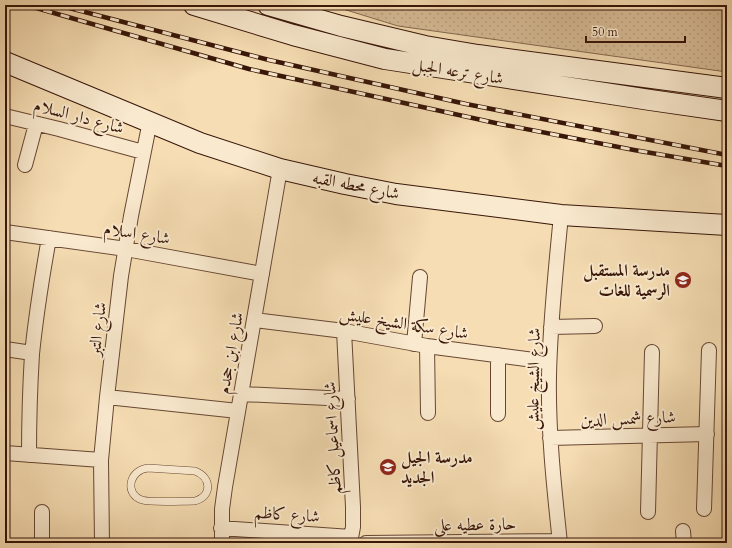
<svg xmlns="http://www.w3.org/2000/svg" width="732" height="548" viewBox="0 0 732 548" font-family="Cardo,Amiri,serif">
<defs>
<pattern id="green-dots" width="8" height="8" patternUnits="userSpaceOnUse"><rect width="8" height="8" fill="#d6bb96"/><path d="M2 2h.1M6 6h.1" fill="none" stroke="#b8a080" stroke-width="1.8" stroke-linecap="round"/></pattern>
</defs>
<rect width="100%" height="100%" fill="#f6ddb3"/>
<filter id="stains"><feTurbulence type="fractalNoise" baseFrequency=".005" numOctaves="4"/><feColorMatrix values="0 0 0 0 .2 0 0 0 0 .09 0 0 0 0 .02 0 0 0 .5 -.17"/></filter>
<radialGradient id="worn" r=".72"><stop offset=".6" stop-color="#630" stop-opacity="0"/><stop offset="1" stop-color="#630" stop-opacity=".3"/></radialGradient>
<path fill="url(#green-dots)" stroke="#86684f" d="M330 5H727V72L398 26Z"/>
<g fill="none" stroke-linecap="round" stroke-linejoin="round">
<g stroke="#674733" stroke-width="8">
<path id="lane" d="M148 468 195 471C211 477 213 496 195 501 183 501 152 503 142 500 124 494 129 470 148 468Z"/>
</g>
<g stroke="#674733" stroke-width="16">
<path id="street" d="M5 116 59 129 143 152
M25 165 36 124
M5 232 126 249 262 274
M254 320 344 331 427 346 549 362
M551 327 595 326
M344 331 353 507V527L350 543
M414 344 420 277
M427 346 428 413
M5 349 32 353
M498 355V414
M241 394 348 399
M107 397 238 411
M550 438 707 434
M5 453 101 460
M29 455C29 421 30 387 32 354 36 315 42 277 49 238
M704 509 709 350
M42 512V543
M648 512 652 352
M221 528 351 537
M683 531 684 543
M102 543 101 460 107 397 121 276 131 216 150 121
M222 543V509L225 487 280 169
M366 543 560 541
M560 543C554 487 548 432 549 376 550 322 556 268 561 215"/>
</g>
<g stroke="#371508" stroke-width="22">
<path id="secondary" d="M194 5 293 35 385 59 650 100 727 111
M268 5 341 26 425 46 478 55 727 88
M5 62 200 143 280 169 345 184 396 194 561 215 727 225"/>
</g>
<use href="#lane" stroke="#f9e9ce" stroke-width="7"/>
<use href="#street" stroke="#f9e9ce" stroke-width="14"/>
<use href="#secondary" stroke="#f9e9ce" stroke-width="20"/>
<g stroke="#371508" stroke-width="4.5">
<path id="rail" d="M26 5 249 69 500 124 634 150 727 166
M58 5 269 60 466 104 727 155"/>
</g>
<use href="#rail" stroke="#f9e9ce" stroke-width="3" stroke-dasharray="9" stroke-linecap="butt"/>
</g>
<defs>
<g id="school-disc" transform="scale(0.9)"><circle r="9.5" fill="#8f2418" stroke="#f9e9ce"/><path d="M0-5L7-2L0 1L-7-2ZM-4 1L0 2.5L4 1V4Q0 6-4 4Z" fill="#fff"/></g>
</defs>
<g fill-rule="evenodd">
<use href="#school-disc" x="683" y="280"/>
<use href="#school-disc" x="388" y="467"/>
</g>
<g text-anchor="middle" stroke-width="4" stroke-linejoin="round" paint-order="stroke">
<g font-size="17" fill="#371508" stroke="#f9e9ce">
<text transform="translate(458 71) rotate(9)" y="6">شارع ترعه الجبل</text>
<text transform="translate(79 116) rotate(15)" y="6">شارع دار السلام</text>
<text transform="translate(356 185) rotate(11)" y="6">شارع محطه القبه</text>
<text transform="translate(137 233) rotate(9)" y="6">شارع اسلام</text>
<text transform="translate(404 323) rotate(9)" y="6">شارع سكة الشيخ عليش</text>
<text transform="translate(97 329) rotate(-83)" y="6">شارع التبر</text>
<text transform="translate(230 353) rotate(-80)" y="6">شارع ابن جحدم</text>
<text transform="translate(533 379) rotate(-89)" y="6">شارع الشيخ عليش</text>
<text transform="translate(628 418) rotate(-2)" y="6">شارع شمس الدين</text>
<text transform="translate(332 438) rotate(-93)" y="6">شارع اسماعيل كاظم</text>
<text transform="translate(287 514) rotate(4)" y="6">شارع كاظم</text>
<text transform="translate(475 524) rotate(-1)" y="6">حارة عطيه على</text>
</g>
<g font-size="17" font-weight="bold" fill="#371508" stroke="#f9e9ce" text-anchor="end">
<text x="670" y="276">مدرسة المستقبل<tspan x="670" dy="20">الرسمية للغات</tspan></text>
<text x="401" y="463" text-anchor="start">مدرسة الجيل<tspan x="401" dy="20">الجديد</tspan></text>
</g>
</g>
<rect width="732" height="548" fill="none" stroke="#f6ddb3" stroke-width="20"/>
<rect x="6" y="6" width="720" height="536" fill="none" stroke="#371508" stroke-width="2"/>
<rect x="10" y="10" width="712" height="528" fill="none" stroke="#371508"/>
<path d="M586 36v6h99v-6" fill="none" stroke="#371508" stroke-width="2"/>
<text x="592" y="36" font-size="12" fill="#371508" stroke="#f9e9ce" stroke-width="3" paint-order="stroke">50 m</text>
<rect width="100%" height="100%" filter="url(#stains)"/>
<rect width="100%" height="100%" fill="url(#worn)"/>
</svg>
